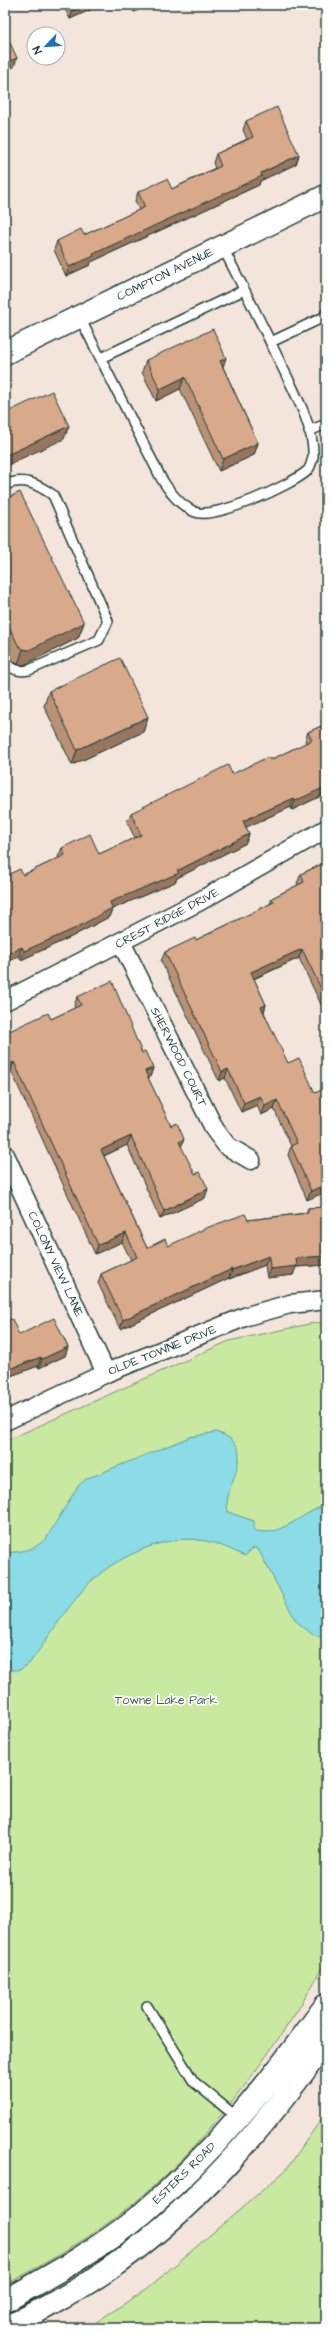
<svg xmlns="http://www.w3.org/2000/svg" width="331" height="2333" viewBox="0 0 331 2333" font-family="'Architects Daughter',sans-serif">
<rect width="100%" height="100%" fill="#f3e5dc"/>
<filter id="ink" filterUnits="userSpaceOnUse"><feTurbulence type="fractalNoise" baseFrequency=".025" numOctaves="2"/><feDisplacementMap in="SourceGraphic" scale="8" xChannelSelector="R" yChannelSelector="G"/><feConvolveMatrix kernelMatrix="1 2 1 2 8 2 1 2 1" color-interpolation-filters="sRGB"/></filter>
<g filter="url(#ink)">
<path fill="#c9e9a1" stroke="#74936a" d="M326 1322V1959C312 1989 295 2015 276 2042 235 2102 189 2158 133 2204 94 2236 49 2261 5 2285V1441L229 1341 314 1323Z
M326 2112V2328H87L147 2289 286 2170Z"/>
<path fill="#8bdce6" stroke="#609c9f" d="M216 1432C264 1447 221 1483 228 1512L254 1521V1531C260 1531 267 1533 273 1531 292 1526 307 1511 326 1505V1637L313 1635 296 1621 258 1549 253 1548 245 1556C230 1549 216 1542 199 1540 161 1534 104 1563 81 1592 62 1615 46 1641 29 1664L19 1670H5V1553C22 1551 35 1551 47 1537L78 1486 86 1479 190 1437Z"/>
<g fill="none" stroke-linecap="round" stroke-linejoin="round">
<g stroke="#1f3d34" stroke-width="12">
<path id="lane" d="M79 316 161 478C170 492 179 505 195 512 214 520 292 485 307 471 310 469 312 461 313 457 315 426 291 386 278 358 260 320 241 283 222 246
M271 342 324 317 326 313
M101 358 244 290
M309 431 326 424
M5 485C24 477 37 484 53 495L108 621 99 640 29 670C18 672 12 670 5 660
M147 2006 194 2082 238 2118"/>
</g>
<g stroke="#1f3d34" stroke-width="21">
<path id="street" d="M121 942 215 1130 227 1146 251 1160
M5 1001 200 901 326 829
M5 1155 106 1373
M5 1421 106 1373 247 1316 290 1304 326 1300"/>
</g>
<g stroke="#1f3d34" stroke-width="25">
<path id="secondary" d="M5 353 326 196
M5 2301C52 2275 101 2248 143 2213 214 2153 272 2080 326 2005
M6 2328C39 2311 72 2294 103 2273 192 2213 264 2128 326 2041"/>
</g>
<use href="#lane" stroke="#fff" stroke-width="9"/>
<use href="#street" stroke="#fff" stroke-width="18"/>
<use href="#secondary" stroke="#fff" stroke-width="22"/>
</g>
<path fill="#ba9177" stroke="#1f3d34" d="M63 5H101L70 19Z
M130 5H148L134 12Z
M246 121 299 155 296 164 260 181 259 185 91 262 90 265 66 276 54 250 57 241 84 235 139 210 135 201 138 192 172 189 215 168 213 163 216 154 247 139 243 130Z
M146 360 223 367 258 443 254 455 219 471 180 389 156 401 142 372Z
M5 499 84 623 78 638 24 665 18 664 12 660 5 644Z
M49 691 148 717 143 732 72 765 44 706Z
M326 724 323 792 321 796 292 810 291 807 246 827 249 834 246 843 177 878 175 882 112 909 109 917 73 936 21 960 19 956 5 963V876L23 875 59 858 58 857 62 848 99 854 135 838 127 822 131 813 270 760 306 743 305 741 308 732Z
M326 862V1015L299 958 254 979 266 1005 264 1012 326 1160 324 1161 307 1200 288 1155 291 1146 274 1109 261 1115 257 1105 241 1112 225 1078 219 1081 161 961 165 952 196 940 270 904 272 898 298 885 297 883 301 874Z
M77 997 142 1053 153 1068 150 1077 148 1078 205 1198 160 1219 127 1145 104 1156 147 1248 168 1246 248 1220 306 1213 308 1208 326 1207V1265L296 1267 293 1275 267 1278 265 1265 229 1279V1278L120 1329 98 1283 101 1274 131 1260 122 1242 95 1254 11 1071 6 1073 5 1070V1033L51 1019 75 1008 74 1006Z
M5 1322 19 1335 68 1347 65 1356 39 1368 38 1366 5 1378Z"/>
<path fill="#977661" stroke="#1f3d34" d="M85 5H101L70 19 73 10Z
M136 5H148L134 12Z
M17 58 14 67 5 71V63Z
M299 155 296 164 260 181 259 185 91 262 90 265 66 276 69 267 93 254Z
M226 358 222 370 220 361Z
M185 377 180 389 156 401 160 389Z
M69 426 64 439 5 466V456Z
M258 443 254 455 219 471 223 459Z
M84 623 78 638 24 665 18 664 23 649Z
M148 717 143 732 72 765 77 750Z
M326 783V790L323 792 321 796 292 810 295 801Z
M294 798 291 807 240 830 243 821Z
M249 834 246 843 177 878 175 882 112 909 109 917 73 936 21 960 24 951 110 902 177 871Z
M22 947 19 956 5 963V955Z
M302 949 299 958 248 981 251 972Z
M266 1005 263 1014 261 1007Z
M14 1062 11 1071 6 1073 10 1064Z
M153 1068 150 1077 142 1080 145 1071Z
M228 1069 225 1078 219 1081 222 1072Z
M260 1096 257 1105 241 1112 244 1103Z
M277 1100 274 1109 261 1115 265 1106Z
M131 1136 127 1145 97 1159 101 1150Z
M184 1139 181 1148 179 1142Z
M326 1153V1160L318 1164 322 1155Z
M326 1184V1192L307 1200 311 1191Z
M208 1189 205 1198 160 1219 164 1211Z
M126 1233 122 1242 95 1254 98 1245Z
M8 1242 5 1250V1243Z
M269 1256 265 1265 229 1279 232 1270Z
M326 1256V1265L296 1267 293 1275 267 1278 270 1269 296 1258Z
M232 1269 229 1278 120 1329 123 1320Z
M68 1347 65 1356 39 1368 42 1359Z
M41 1357 38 1366 5 1378V1371Z"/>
<path fill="#d8a98a" stroke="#1f3d34" d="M70 5H85L73 10Z
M5 32 17 58 5 63Z
M277 107 299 155 261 173 262 176 93 254 94 256 69 267 57 241 81 229 84 235 145 207 138 192 167 179 172 189 221 166 216 154 253 137 246 121Z
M213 329 226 358 220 361 258 443 223 459 185 377 160 389 146 360Z
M52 391 69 426 5 456V413Z
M20 492 84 623 29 650 23 649 18 645 5 618V499Z
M120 658 148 717 77 750 49 691Z
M326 724V783L323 784 325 787 295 801 294 798 243 821 249 834 177 871 179 873 110 902 112 908 76 928 24 951 22 947 5 955V876L20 869 23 875 65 855 62 848 90 834 99 854 141 835 131 813 228 765 232 774 268 757 270 760 312 740 308 732Z
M326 862V999L302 949 251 972 266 1005 261 1007 288 1063 299 1058 315 1093 326 1088V1153L322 1155 326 1165V1184L311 1191 291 1146 297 1143 277 1100 265 1106 260 1096 244 1103 228 1069 222 1072 165 952 195 938 196 940 274 902 272 898 304 882 301 874Z
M112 981 142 1053 145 1051 153 1068 145 1071 171 1126 177 1123 184 1139 179 1142 195 1174 200 1172 208 1189 164 1211 131 1136 101 1150 147 1248 165 1239 168 1246 206 1228 245 1214 248 1220 308 1213V1208L326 1207V1256L296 1258 297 1266 270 1269 269 1256 232 1270V1269L123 1320 101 1274 137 1257 126 1233 98 1245 14 1062 10 1064 5 1054V1033L48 1013 51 1019 81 1005 77 997Z
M5 1235 8 1242 5 1243Z
M54 1318 68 1347 42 1359 41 1357 5 1371V1322L12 1319 19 1335Z"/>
</g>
<g text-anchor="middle" stroke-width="3.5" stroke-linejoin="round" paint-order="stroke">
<g font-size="12" fill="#1f3d34" stroke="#fff">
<text transform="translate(165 274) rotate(-26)" y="4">COMPTON AVENUE</text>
<text transform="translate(167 918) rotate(-28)" y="4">CREST RIDGE DRIVE</text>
<text transform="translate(179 1057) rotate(63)" y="4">SHERWOOD COURT</text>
<text transform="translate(56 1264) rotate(65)" y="4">COLONY VIEW LANE</text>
<text transform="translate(162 1350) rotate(-22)" y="4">OLDE TOWNE DRIVE</text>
<text transform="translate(184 2173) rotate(-44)" y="4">ESTERS ROAD</text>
</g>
<g font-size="12" fill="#415f4a" stroke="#fff">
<text x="166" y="1704">Towne Lake Park</text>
</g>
</g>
<rect width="331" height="2333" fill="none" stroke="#fff" stroke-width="20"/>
<rect x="10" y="10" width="311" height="2313" fill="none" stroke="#1f3d34" stroke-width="1.5" filter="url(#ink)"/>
<g transform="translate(46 46) rotate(245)"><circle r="19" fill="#ffffff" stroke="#a5b1ae"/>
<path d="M0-3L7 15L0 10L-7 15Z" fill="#1f6fb2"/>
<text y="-6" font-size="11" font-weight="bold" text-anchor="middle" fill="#1f3d34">N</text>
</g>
</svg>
